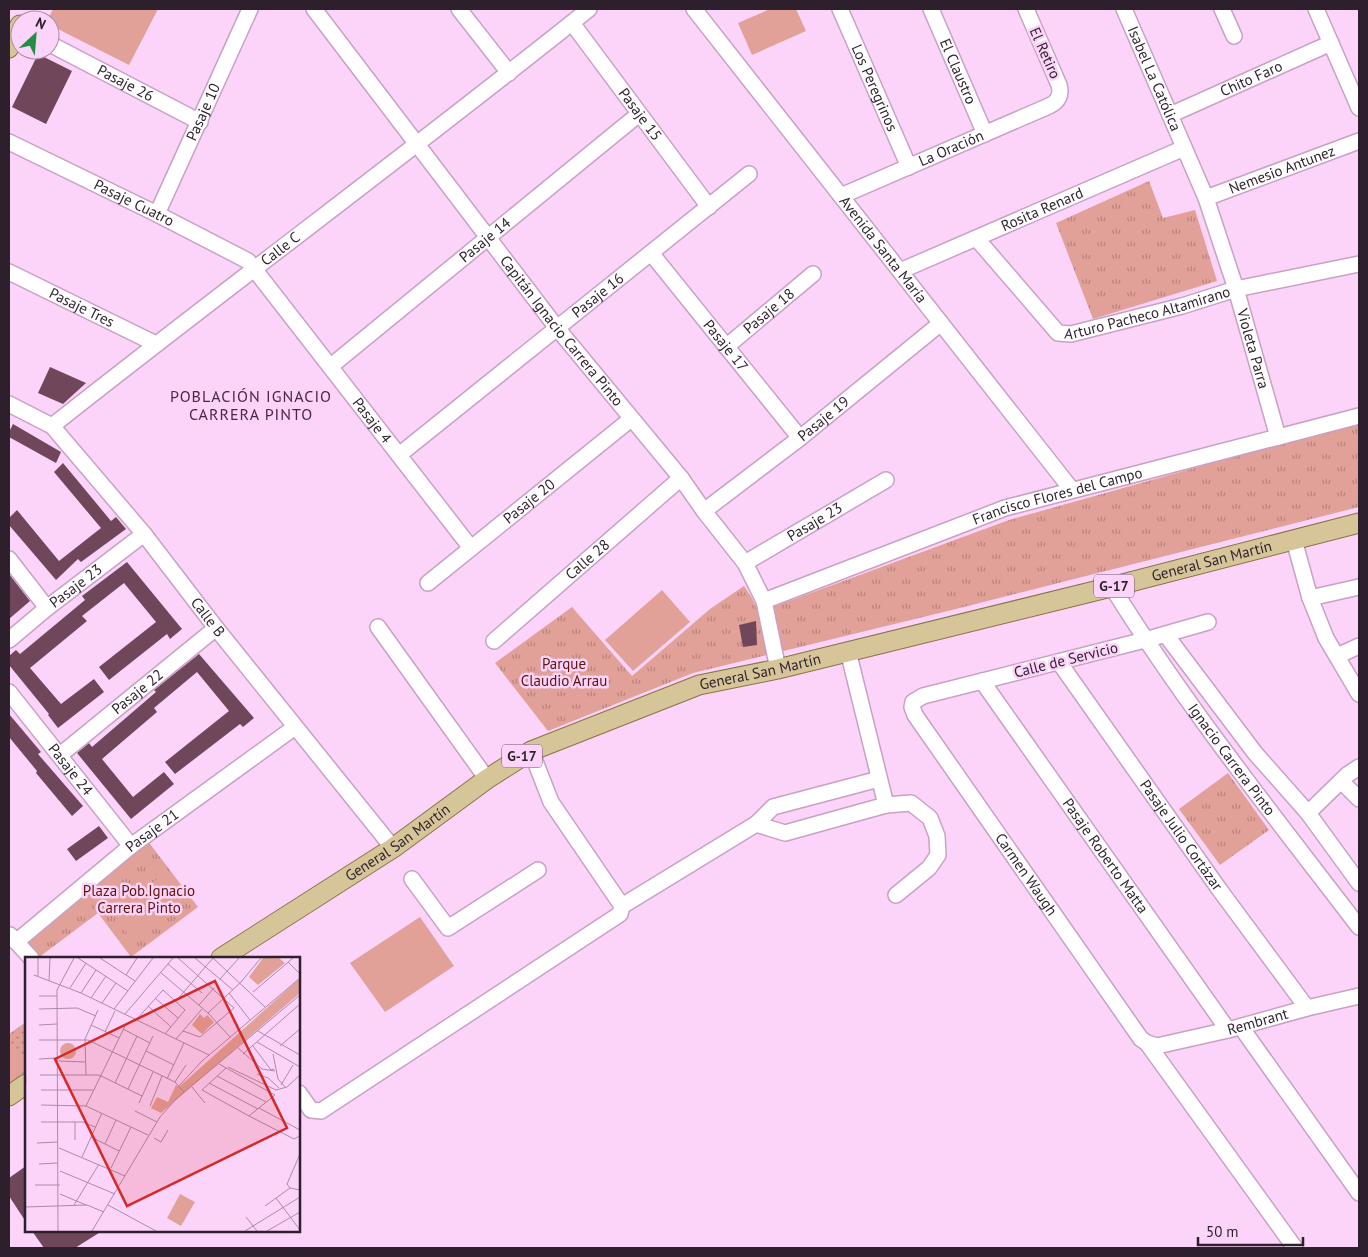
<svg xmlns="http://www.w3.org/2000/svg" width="1368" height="1257" viewBox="0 0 1368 1257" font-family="'PT Sans',sans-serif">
<defs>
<pattern id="grass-dots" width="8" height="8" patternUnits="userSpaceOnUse" patternTransform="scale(1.25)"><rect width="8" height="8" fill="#e2a198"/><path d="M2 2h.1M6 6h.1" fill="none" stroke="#b8837c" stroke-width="1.8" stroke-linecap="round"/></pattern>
<pattern id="park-tufts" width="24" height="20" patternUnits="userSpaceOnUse" patternTransform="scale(1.25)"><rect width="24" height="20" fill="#e2a198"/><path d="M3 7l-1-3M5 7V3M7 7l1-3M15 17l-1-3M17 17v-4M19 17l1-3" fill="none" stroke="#b8837c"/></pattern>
</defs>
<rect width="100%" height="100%" fill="#fcd4f9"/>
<path fill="url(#grass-dots)" d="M26 1022V1072L9 1084V1034Z"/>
<path fill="url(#park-tufts)" d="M1149 181 1163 218 1195 210 1217 281 1093 319 1056 223Z
M1359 422V507L956 609 693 673 548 731 495 663 572 607 632 676 710 609 744 586 752 598 759 612 1009 520Z
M1228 773 1269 830 1220 865 1179 809Z
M147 840 198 907 131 957 98 913 38 958 25 938Z"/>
<path fill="#e2a198" d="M53 9H158L129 65 50 25V20H48Z
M770 9H796L806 31 752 55 738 23Z
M662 590 690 622 633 671 605 640Z
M161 877 182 908 133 942 112 910Z
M420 917 454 966 385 1012 350 963Z
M9 1040 26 1065V1070L9 1082Z"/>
<path fill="#70465b" d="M38 54 72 71 46 124 12 107Z
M50 367 86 383 63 404 38 393Z
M13 424 61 452 56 463 9 437V432Z
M63 463 111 521 116 517 126 529 81 562 78 559 56 580 9 525V518L17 510 59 561 101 528 54 472Z
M127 562 182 629 170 639 167 634 109 680 99 667 156 622 124 583 82 616 87 621 30 668 61 704 94 679 104 692 58 728 48 715 49 714 9 665V656L16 650 20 654 85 600 82 596Z
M9 574 30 601 9 619Z
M756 621 757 645 743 647 739 625Z
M199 654 254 718 243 727 240 724 175 774 165 762 229 711 197 672 154 708 157 712 102 759 133 797 164 772 174 784 131 819 77 753 89 743 92 747 156 692 154 690Z
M9 714 41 752 38 754 83 806 72 816 36 773 37 771 9 737Z
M99 826 108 838 76 861 67 849Z
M26 1166V1222L9 1196V1178Z
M32 1231H102L75 1248H44Z"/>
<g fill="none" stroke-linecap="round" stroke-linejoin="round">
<g stroke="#c8a1c5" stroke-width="18">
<g id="minor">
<path id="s1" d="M314 9 557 328 681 478 704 511 745 563 764 601 778 669"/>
<path d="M459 9 509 73"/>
<path id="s2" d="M694 9 1072 490"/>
<path id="s3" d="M840 9 909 167"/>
<path id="s4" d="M931 9 985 134"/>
<path id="s5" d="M1124 9 1206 198 1236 289 1278 437"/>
<path d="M1222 9 1234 36"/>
<path d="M1316 9 1359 108"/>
<path id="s6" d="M572 23 709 207"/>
<path id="s7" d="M50 44 200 122"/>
<path id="s8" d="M1170 115 1331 43"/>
<path id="s9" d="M9 142 157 214 248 261 471 548"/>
<path id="s10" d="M841 196 1049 106C1058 102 1062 95 1059 85L1026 9"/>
<path id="s11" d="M1206 198 1359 141"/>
<path id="s12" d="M157 214 250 9"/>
<path id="s13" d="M977 239 1058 333 1071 334 1182 306 1236 289 1359 264"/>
<path id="s14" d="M651 253 800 438"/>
<path id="s15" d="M900 271 1184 148"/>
<path id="s16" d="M9 272 156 344"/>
<path id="s17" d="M726 347 813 274"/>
<path id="s18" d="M331 366 639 114"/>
<path id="s19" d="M9 404 52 426 144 534 216 628 393 848"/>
<path id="s20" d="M52 426C230 285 412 151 589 9"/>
<path id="s21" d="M399 455 749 174"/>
<path id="s22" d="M704 511 800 438 941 323"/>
<path d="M1294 540 1310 598 1326 638 1359 694"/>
<path d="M9 559 47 608"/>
<path id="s23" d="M745 563 886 480"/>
<path id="s24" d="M428 583 631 419"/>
<path id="s25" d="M1112 587C1186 706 1274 816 1359 927"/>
<path d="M1310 598 1359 587"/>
<path id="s26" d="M764 601 1005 508 1359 416"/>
<path id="s27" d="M1208 622 1145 640 923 696 913 702 912 707 915 715 1141 1039 1147 1043 1157 1046 1228 1030 1307 1008 1359 996"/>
<path d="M378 627 487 779"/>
<path d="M1166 635 1255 753 1308 813 1359 883"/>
<path id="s28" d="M9 640 47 608 144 534"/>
<path id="s29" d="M494 641 681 478"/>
<path d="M848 651 886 805"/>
<path d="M1337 656 1359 646"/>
<path id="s30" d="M1059 662 1219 889 1307 1008"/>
<path id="s31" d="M982 681 1228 1030"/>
<path id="s32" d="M9 692 131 846"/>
<path id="s33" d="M60 755 216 628"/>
<path d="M1341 781 1359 799"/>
<path d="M1308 813 1347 775 1359 767"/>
<path d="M756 824 773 807 879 779"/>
<path d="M412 879 448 928 538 870"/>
<path d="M622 906 756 824 785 833 886 805 911 803 930 818 937 836 938 855 929 868 896 895"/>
<path d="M10 935 31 958"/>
<path id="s34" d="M16 942 131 846 295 727"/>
<path d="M1241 1027 1359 1193"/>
<path d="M1147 1043 1295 1248"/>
<path d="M299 1093 311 1110 321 1111 620 914 622 906 551 802 531 751"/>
</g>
</g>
<g stroke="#8a7246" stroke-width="21">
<g id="major">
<path d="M9 48 20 25"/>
<path id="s35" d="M221 958 393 848 487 779 531 751 699 685 778 669 1103 589 1359 523"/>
<path d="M9 1096 26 1084"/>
</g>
</g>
<use href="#minor" stroke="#fff" stroke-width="15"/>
<use href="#major" stroke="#d6c598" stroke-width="19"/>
</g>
<g text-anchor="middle" stroke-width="5" stroke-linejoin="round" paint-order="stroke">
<g fill="#fcd4f9" stroke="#6c556a" stroke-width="1">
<rect x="1094" y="574.5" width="40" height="23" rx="4"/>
<rect x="502" y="744.5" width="40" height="23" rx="4"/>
</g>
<g font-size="14" font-weight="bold" fill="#2e1f2d">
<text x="1114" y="591">G-17</text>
<text x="522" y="761">G-17</text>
</g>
<g font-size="15" fill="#2e1f2d" stroke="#fcd4f9">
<text transform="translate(1045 53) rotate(66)" y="5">El Retiro</text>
<text dy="5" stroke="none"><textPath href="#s4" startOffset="68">El Claustro</textPath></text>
<text dy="5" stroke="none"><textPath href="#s5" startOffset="76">Isabel La Católica</textPath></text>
<text dy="5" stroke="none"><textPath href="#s8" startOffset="89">Chito Faro</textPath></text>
<text dy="5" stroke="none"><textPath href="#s7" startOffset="85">Pasaje 26</textPath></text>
<text dy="5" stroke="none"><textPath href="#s3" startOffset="86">Los Peregrinos</textPath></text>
<text dy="5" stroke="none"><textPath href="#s12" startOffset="112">Pasaje 10</textPath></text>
<text dy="5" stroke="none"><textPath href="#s6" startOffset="114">Pasaje 15</textPath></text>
<text dy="5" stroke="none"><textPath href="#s10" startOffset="120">La Oración</textPath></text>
<text dy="5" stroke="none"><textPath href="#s11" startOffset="81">Nemesio Antunez</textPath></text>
<text dy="5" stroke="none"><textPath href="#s9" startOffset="139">Pasaje Cuatro</textPath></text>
<text dy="5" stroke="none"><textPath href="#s15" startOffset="155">Rosita Renard</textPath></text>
<text dy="5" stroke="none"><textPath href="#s18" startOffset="199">Pasaje 14</textPath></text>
<text dy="5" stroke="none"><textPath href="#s20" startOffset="289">Calle C</textPath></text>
<text dy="5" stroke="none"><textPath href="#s2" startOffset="306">Avenida Santa María</textPath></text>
<text dy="5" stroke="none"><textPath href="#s21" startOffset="255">Pasaje 16</textPath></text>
<text dy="5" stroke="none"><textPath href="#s16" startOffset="81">Pasaje Tres</textPath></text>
<text dy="5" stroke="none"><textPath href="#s17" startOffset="56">Pasaje 18</textPath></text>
<text dy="5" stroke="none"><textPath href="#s13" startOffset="216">Arturo Pacheco Altamirano</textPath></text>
<text dy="5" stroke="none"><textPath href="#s1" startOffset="406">Capitán Ignacio Carrera Pinto</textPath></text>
<text dy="5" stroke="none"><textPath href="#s14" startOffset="119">Pasaje 17</textPath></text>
<text dy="5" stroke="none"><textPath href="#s5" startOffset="364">Violeta Parra</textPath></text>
<text dy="5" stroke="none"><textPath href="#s22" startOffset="151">Pasaje 19</textPath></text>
<text dy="5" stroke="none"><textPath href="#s9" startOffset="469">Pasaje 4</textPath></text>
<text dy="5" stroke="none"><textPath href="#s26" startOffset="312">Francisco Flores del Campo</textPath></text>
<text dy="5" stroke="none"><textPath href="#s24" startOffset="130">Pasaje 20</textPath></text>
<text dy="5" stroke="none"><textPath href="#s23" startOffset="81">Pasaje 23</textPath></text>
<text dy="5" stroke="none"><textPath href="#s29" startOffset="124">Calle 28</textPath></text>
<text dy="5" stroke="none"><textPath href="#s35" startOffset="1081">General San Martín</textPath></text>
<text dy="5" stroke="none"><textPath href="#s28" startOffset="86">Pasaje 23</textPath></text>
<text dy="5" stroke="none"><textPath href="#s19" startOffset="295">Calle B</textPath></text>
<text transform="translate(1066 660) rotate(-14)" y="5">Calle de Servicio</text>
<text dy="5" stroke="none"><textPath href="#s35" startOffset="616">General San Martín</textPath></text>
<text dy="5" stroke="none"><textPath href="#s33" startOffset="100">Pasaje 22</textPath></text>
<text dy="5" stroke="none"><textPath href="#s25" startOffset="210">Ignacio Carrera Pinto</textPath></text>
<text dy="5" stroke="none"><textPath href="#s32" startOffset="99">Pasaje 24</textPath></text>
<text dy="5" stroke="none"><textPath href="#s34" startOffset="176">Pasaje 21</textPath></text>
<text dy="5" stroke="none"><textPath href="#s30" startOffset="212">Pasaje Julio Cortázar</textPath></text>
<text dy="5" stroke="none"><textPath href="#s35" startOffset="211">General San Martín</textPath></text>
<text dy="5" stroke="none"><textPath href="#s31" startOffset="214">Pasaje Roberto Matta</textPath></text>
<text dy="5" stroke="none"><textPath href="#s27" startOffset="514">Carmen Waugh</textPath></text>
<text dy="5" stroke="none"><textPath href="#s27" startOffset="836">Rembrant</textPath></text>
</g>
<g font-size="15" fill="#60120d" stroke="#fcd4f9">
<text x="564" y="669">Parque<tspan x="564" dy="17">Claudio Arrau</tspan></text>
<text x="139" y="896">Plaza Pob.Ignacio<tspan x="139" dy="17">Carrera Pinto</tspan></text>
</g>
<g font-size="16" letter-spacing="1" fill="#472846" stroke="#fcd4f9">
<text x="251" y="402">POBLACIÓN IGNACIO<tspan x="251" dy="18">CARRERA PINTO</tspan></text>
</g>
</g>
<g transform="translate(25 957)">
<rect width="275" height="275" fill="#fcd4f9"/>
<path d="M238 1H254L260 6 233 28 224 20ZM275 21V36L136 156 126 151 132 140 143 145 151 128 154 130ZM175 57 179 61 182 58 189 65 177 77 167 68Z" fill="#e2a198"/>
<path d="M35 94a8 8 0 1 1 16 0a8 8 0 1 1-16 0ZM155 237 170 245 156 269 142 261Z" fill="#e2a198"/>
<path fill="none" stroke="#aa8ca7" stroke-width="1" d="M53 1 103 34M75 1 110 24M153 1 209 51 175 80 158 74M170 1 208 33M188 1 240 50M263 5 275 17M143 7 177 36M135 15 183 56 205 80M9 18 56 36 184 98M101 18 112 1M13 19V1M195 22 214 1M24 24 25 1M45 31 61 6M228 35 268 1M56 36 71 13M204 36 225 63M14 39H32M66 41 81 19M130 41 153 61M151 44 188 1M77 46 91 26M174 48 189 31M123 49 146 70M14 52 52 51 71 59M89 52 128 1M183 56 216 25 236 1M100 57 148 1M111 63 138 33 160 53 140 77M14 68 32 67M66 68 94 81M98 72 125 86M233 74 275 98M80 75 90 54M151 82 177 52M14 83H63L150 125 159 135M232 85 275 110M228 89 246 113 249 112M255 89 275 72M213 91 237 112 250 114M121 94 149 108M218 97 275 47M248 97 253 122 261 131M14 102 32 101M34 104 60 105M194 107 250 138 224 159 177 133 201 111M0 109 1 126M203 110 251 133 262 130 275 118M232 117 243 121 254 131M15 118H74L117 139M61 118 60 82 73 53M192 119 241 145M142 122 159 86M150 125 161 108M90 126 112 79M184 126 233 152M256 128 268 108M154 129 177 104 275 21M167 130 180 146M103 132 128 79M16 133H68M114 146 128 115M16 148 61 149 123 178M61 149 101 67M125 149 137 119M234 151 275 173M110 154 132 165M224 159 269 182 275 179M16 165H58L70 170M50 165V183M66 180 94 194M129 181 136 185 143 173M12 186 33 185M80 187 91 163M34 191 100 219M57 200 77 156M14 207 32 206M86 211 106 170M35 214 90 237M10 228H35M265 231 262 227 275 197M35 237 61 248M251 241 275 273M49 248 74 207M83 248 131 274M240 249 265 231 275 233M0 250 62 248 79 255M221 260 232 274M33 274 32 33 49 1M67 274 135 160 151 142 275 38M220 274 275 240M242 274 275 255"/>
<path fill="#d62828" fill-opacity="0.15" stroke="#d62828" stroke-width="2.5" d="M190 24 262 171 102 249 30 102Z"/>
<rect width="275" height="275" fill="none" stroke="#2e1f2d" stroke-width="2.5"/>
</g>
<rect width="1368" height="1257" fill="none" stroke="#2e1f2d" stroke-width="20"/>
<g transform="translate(35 35) rotate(26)"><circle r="24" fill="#fcd4f9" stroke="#aa8ca7"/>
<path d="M0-4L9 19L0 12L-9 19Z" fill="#258d43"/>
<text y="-8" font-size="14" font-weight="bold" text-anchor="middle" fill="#2e1f2d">N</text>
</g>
<path d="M1198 1237v8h105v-8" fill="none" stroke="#2e1f2d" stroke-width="2.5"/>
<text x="1206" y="1237" font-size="15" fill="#2e1f2d" stroke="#fcd4f9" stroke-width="4" paint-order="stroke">50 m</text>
</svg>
